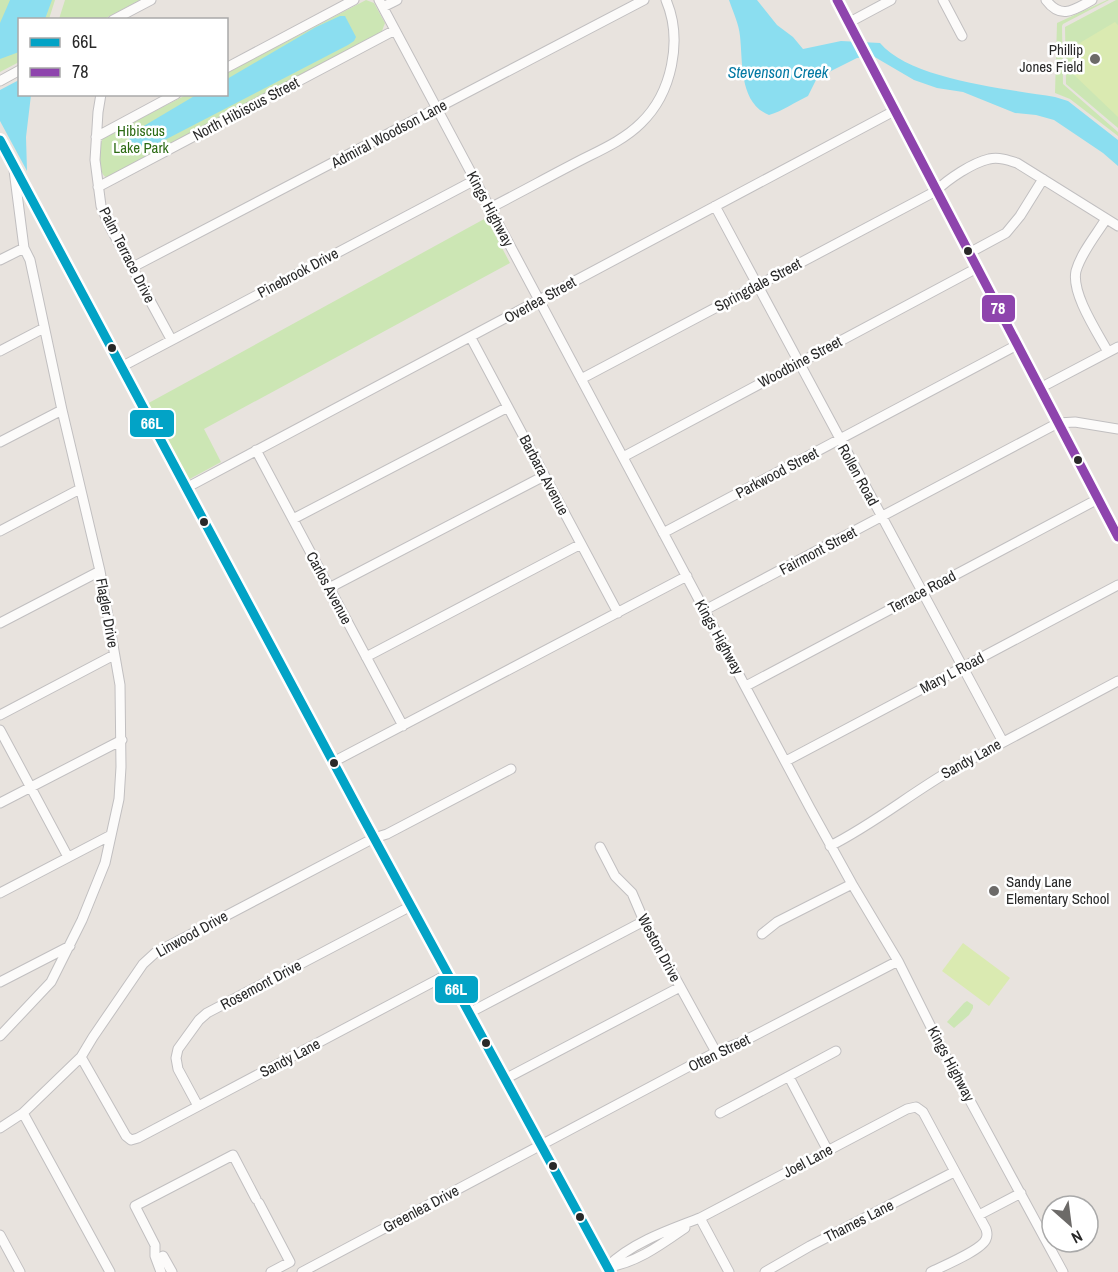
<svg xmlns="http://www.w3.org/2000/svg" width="1118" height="1272" viewBox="0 0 1118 1272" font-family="'Archivo Narrow',sans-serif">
<rect width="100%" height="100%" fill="#e8e3de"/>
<path fill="#cce6b4" d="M0 0H55L49 19 20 20 19 62 0 72Z
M65 0H140L104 19H59Z
M366 0 374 3 385 23 382 31 362 44 107 178C96 172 98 148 103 138L186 95 226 94 227 73Z
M1107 0H1109L1063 24 1062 26 1063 84 1118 132V136L1070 99 1055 93 1057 23Z
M1116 0H1118V128L1066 84 1065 27Z
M486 218 510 263 204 429 221 462 186 481 145 405Z
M967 1001 973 1005V1008L969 1015 954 1028 947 1022 964 1003Z"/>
<path fill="#daeab1" d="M1115 22 1118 25V117L1070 71 1073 47Z
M963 943 1010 978 989 1006 942 971Z"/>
<path fill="#8bdef0" d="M10 0H52L45 19 20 20 19 52 0 59V23Z
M729 0H757L777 25 793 37 803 49 841 41 880 43C911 80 1008 89 1055 97L1068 101 1118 140V166L1103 153 1054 120 1036 115 1015 113 963 92 937 88 914 80 873 56 857 58 817 78 808 96C795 102 783 111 769 115 739 103 743 63 740 36 739 24 733 12 729 0Z
M340 16H345L356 37 354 41 348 45 157 144C147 148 140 148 130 142L129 138 132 133 196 95 226 94 227 79 316 27Z
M19 80 20 94 31 95 26 137 27 171 0 121V90Z"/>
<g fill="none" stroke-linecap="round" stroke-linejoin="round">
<g stroke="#c1bfc0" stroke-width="11">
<path id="minor" d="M379 0 810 808 852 884 898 961 942 1049 1063 1272
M837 0 1118 537
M943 0 962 36
M1046 0C1061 20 1074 10 1092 0
M383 7 397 0
M113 20 151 0
M848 23 891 0
M226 68 354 0
M0 81 20 70
M101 94 98 112 95 160 101 206 110 227 171 339
M96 137 176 94
M0 140 362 816 610 1272
M98 187 395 30
M715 206 1003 742
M490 208C521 192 552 175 583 159 603 149 625 139 641 123 672 93 683 40 666 0
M1106 219C1096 235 1081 253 1076 271 1071 293 1097 332 1108 352
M969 253 1006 233 1020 216 1043 179
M0 260 24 248
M133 267 644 0
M471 338 618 613
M0 351 44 328
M121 367 475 180
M581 379 936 191C948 179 972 163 989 159 999 157 1008 160 1017 163L1118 226
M1040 388 1118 347
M0 442 62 410
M256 450 403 726
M623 457 977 268
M186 488 894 111
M293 519 508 407
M0 531 80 489
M663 533 1017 345
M329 588 544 476
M705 610 1058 423 1075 422 1118 429
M0 623 100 571
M366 657 581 544
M746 686 1098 499
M0 715 114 655
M0 730 68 857
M786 761 1118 585
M333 762 687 576
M0 803 122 740
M830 846C874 824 911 793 953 769L1118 681
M600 847 615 876 632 893 644 921 716 1052
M0 893 111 835
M762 934 777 922 852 884
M0 982 70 946
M469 1013 644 921
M0 1036 51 982 82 920 105 863 119 799 121 767 120 685 100 571 62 410 30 260 24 248 14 170
M81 1057 126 1136 131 1140 138 1138 448 974
M789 1077 828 1151
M505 1079 680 987
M198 1106 178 1069 176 1058 178 1049 199 1020 207 1013 411 906
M23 1113 110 1272
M720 1113 836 1051
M0 1128 23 1113 81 1057 93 1037 143 964 155 953 374 838 387 834 511 769
M259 1203 290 1262 271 1272
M979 1215 1021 1193
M700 1218 729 1272
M0 1235 20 1272
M163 1256 172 1272
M607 1267C631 1243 668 1230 700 1218L907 1109 916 1107 923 1112 986 1229C987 1233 988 1235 986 1239 982 1250 943 1266 931 1272
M607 1267C635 1264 662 1244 685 1228
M161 1272 155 1256V1245L135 1206 233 1155 256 1199
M302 1272 716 1052 742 1042 898 961
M765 1272 810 1246 954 1172"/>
</g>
<use href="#minor" stroke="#fcfbfa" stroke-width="9"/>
<g stroke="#fff" stroke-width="14">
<path id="bus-1" d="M0 140 362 816 610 1272"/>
</g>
<g stroke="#fff" stroke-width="14">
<path id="bus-2" d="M837 0 1118 537"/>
</g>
<use href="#bus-1" stroke="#02a3c6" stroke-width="9"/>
<use href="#bus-2" stroke="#8e44ad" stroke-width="9"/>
</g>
<g fill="#6c6a68" stroke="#fff" stroke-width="2">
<circle cx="1095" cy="59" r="6"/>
<circle cx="994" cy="891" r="6"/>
</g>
<g fill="#292929" stroke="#fff" stroke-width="2">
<circle cx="968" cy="251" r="5"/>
<circle cx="112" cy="348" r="5"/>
<circle cx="1078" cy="460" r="5"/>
<circle cx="204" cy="522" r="5"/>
<circle cx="334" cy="763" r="5"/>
<circle cx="486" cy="1043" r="5"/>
<circle cx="553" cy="1166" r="5"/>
<circle cx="580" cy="1217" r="5"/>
</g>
<g text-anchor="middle" stroke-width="5" stroke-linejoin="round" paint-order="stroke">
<g font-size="15" fill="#292929" stroke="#fff" text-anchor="end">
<text x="1083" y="55">Phillip<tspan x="1083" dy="17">Jones Field</tspan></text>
<text x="1006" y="887" text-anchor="start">Sandy Lane<tspan x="1006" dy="17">Elementary School</tspan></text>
</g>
<g font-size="15" fill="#292929" stroke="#fff">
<text transform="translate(246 109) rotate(-28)" y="5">North Hibiscus Street</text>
<text transform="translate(389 134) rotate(-28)" y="5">Admiral Woodson Lane</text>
<text transform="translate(490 209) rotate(62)" y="5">Kings Highway</text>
<text transform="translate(127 255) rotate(63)" y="5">Palm Terrace Drive</text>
<text transform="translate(298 273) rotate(-28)" y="5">Pinebrook Drive</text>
<text transform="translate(758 285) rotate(-28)" y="5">Springdale Street</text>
<text transform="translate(540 300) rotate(-29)" y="5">Overlea Street</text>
<text transform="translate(800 362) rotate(-28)" y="5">Woodbine Street</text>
<text transform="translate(777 473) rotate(-28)" y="5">Parkwood Street</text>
<text transform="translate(544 475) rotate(62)" y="5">Barbara Avenue</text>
<text transform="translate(858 475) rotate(61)" y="5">Rollen Road</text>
<text transform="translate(818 551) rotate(-28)" y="5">Fairmont Street</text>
<text transform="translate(329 588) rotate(62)" y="5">Carlos Avenue</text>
<text transform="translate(922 592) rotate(-28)" y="5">Terrace Road</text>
<text transform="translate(107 613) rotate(80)" y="5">Flagler Drive</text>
<text transform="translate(719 637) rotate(61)" y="5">Kings Highway</text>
<text transform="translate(952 673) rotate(-28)" y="5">Mary L Road</text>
<text transform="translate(971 759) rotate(-29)" y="5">Sandy Lane</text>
<text transform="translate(192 934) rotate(-29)" y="5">Linwood Drive</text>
<text transform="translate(659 948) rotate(62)" y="5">Weston Drive</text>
<text transform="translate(261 985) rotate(-28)" y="5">Rosemont Drive</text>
<text transform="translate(719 1053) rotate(-26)" y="5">Otten Street</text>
<text transform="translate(290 1058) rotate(-28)" y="5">Sandy Lane</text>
<text transform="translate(951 1064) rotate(62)" y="5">Kings Highway</text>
<text transform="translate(808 1161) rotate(-28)" y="5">Joel Lane</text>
<text transform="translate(421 1209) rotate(-28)" y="5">Greenlea Drive</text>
<text transform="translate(859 1221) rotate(-27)" y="5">Thames Lane</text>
</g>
<g font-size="15" fill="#2d6b14" stroke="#fff">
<text x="141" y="136">Hibiscus<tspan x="141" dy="17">Lake Park</tspan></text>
</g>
<g font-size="16" font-style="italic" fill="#0379a3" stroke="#fff">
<text x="778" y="78">Stevenson Creek</text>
</g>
</g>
<g stroke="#fff" stroke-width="2">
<rect x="981" y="294" width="35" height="29" rx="6" fill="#8e44ad"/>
<rect x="129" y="409" width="46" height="29" rx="6" fill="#02a3c6"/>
<rect x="434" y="975" width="45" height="29" rx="6" fill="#02a3c6"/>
</g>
<g font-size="16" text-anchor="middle" font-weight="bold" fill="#fff">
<text x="998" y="314">78</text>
<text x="152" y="429">66L</text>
<text x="456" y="995">66L</text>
</g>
<rect x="18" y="18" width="210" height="78" fill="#ffffff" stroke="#a9a9a9" stroke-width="1.5"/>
<rect x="30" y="38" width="30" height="9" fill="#02a3c6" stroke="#a9a9a9" stroke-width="1.5"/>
<text x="72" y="48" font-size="18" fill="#292929">66L</text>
<rect x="30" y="68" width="30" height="9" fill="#8e44ad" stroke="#a9a9a9" stroke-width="1.5"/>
<text x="72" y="78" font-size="18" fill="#292929">78</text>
<g transform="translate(1070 1224) rotate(152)"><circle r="28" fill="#ffffff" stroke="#a9a9a9" stroke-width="1.5"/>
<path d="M0-4.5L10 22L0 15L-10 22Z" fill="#6c6a68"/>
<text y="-9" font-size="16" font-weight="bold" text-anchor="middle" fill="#292929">N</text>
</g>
</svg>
